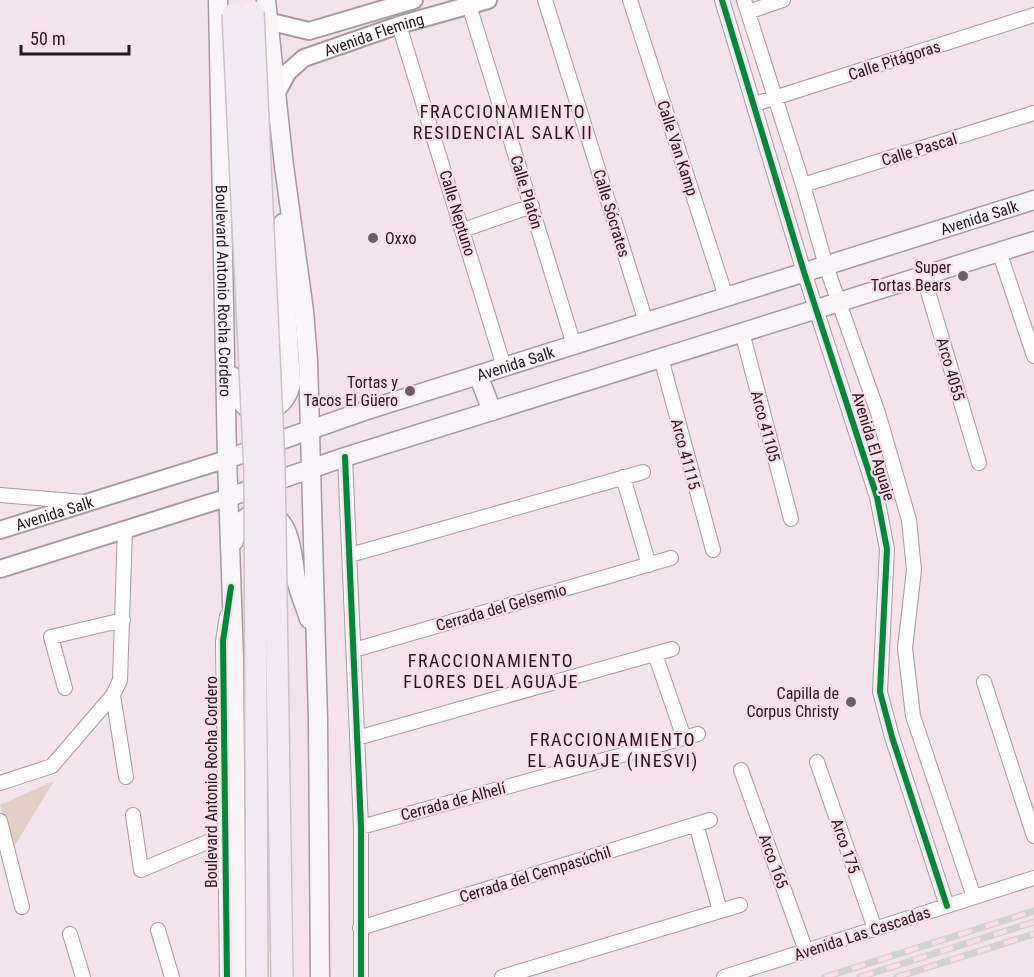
<svg xmlns="http://www.w3.org/2000/svg" width="1034" height="977" viewBox="0 0 1034 977" font-family="'Roboto Condensed',sans-serif">
<rect width="100%" height="100%" fill="#f4e3ea"/>
<path fill="#e3cfc8" d="M54 781 15 845 0 805Z"/>
<g fill="none" stroke-linecap="round" stroke-linejoin="round">
<g stroke="#a89aa0" stroke-width="16">
<path id="minor" d="M545 0 646 322
M630 0 726 297
M722 0 804 272 877 497 887 549 880 692 892 737 947 906
M744 0 803 185 826 266 878 413 909 520 914 570 905 648 913 716 974 897
M469 5 574 345
M748 12 783 0
M399 25 504 367
M755 104 1034 15
M803 185 1034 113
M463 230 532 206
M999 251 1034 356
M923 275 979 463
M742 332 791 519
M661 358 713 550
M345 457 361 827V977
M623 477 649 565
M0 495 85 502
M350 555 643 472
M354 650 671 558
M655 654 684 738
M984 682 1034 836
M65 688 51 637 123 620
M113 695 126 777
M357 738 672 649
M817 762 875 929
M741 770 806 951
M0 783 52 766 113 695 120 680 125 529
M133 815 141 870 224 835
M0 821 22 907
M696 824 720 911
M361 827 698 734
M360 928 710 820
M158 930 172 977
M70 934 83 977
M227 977 223 641 227 616
M502 977 740 905
M724 977 1034 878"/>
</g>
<g stroke="#a89aa0" stroke-width="20">
<g id="tertiary">
<path d="M267 21 309 31 414 0"/>
<path id="s1" d="M276 94 288 72 304 58 399 25 488 0"/>
<path id="s2" d="M0 530 227 459"/>
<path d="M0 569 229 497"/>
</g>
</g>
<g stroke="#a89aa0" stroke-width="21">
<g id="secondary">
<path id="s3" d="M218 0 227 459 234 659 237 977"/>
<path d="M266 0 284 166 304 311 308 360 318 720 320 977"/>
<path d="M478 375 492 411"/>
<path d="M232 376C233 384 234 392 239 399 256 425 287 409 291 383L283 256V223"/>
<path id="s4" d="M227 459 364 411 1034 200"/>
<path d="M229 497 345 457 1034 241"/>
<path d="M234 541C236 528 241 517 255 514 292 507 292 556 296 579 299 593 305 606 309 619"/>
</g>
</g>
<use href="#minor" stroke="#fdfbfc" stroke-width="14"/>
<use href="#tertiary" stroke="#fdfbfc" stroke-width="16"/>
<use href="#secondary" stroke="#f9f4f8" stroke-width="18"/>
<g stroke="#d5d0d2" stroke-width="7">
<path id="rail" d="M825 977 1034 911
M860 977 1034 922
M897 977 1034 934"/>
</g>
<use href="#rail" stroke="#fbdce9" stroke-width="4.5" stroke-dasharray="14" stroke-linecap="butt"/>
<g stroke="#cbc2c6" stroke-width="24" stroke-linecap="butt">
<path id="trunk-bridge" d="M253 12 274 466 282 977
M233 14 255 471 257 977"/>
</g>
<use href="#trunk-bridge" stroke="#f2e9f3" stroke-width="21"/>
<g stroke="#fbdce9" stroke-width="10">
<path id="cycleway" d="M722 0 804 272 877 497 887 549 880 692 892 737 947 906
M345 457 361 827V977
M227 977 223 641 231 587"/>
</g>
<use href="#cycleway" stroke="#00873e" stroke-width="6"/>
</g>
<g fill="#6d5e65" stroke="#fbdce9" stroke-width="2">
<circle cx="373" cy="238" r="6"/>
<circle cx="963" cy="276" r="6"/>
<circle cx="410" cy="391" r="6"/>
<circle cx="851" cy="702" r="6"/>
</g>
<g text-anchor="middle" stroke-width="4.5" stroke-linejoin="round" paint-order="stroke">
<g font-size="16" fill="#24171d" stroke="#fbdce9">
<text dy="6" stroke="none"><textPath href="#s1" startOffset="120">Avenida Fleming</textPath></text>
<text transform="translate(894 60) rotate(-18)" y="6">Calle Pitágoras</text>
<text transform="translate(678 148) rotate(72)" y="6">Calle Van Kamp</text>
<text transform="translate(919 149) rotate(-17)" y="6">Calle Pascal</text>
<text transform="translate(527 192) rotate(73)" y="6">Calle Platón</text>
<text transform="translate(458 213) rotate(73)" y="6">Calle Neptuno</text>
<text transform="translate(612 213) rotate(73)" y="6">Calle Sócrates</text>
<text dy="6" stroke="none"><textPath href="#s4" startOffset="790">Avenida Salk</textPath></text>
<text dy="6" stroke="none"><textPath href="#s3" startOffset="291">Boulevard Antonio Rocha Cordero</textPath></text>
<text dy="6" stroke="none"><textPath href="#s4" startOffset="304">Avenida Salk</textPath></text>
<text transform="translate(951 369) rotate(74)" y="6">Arco 4055</text>
<text transform="translate(766 426) rotate(75)" y="6">Arco 41105</text>
<text transform="translate(874 446) rotate(73)" y="6">Avenida El Aguaje</text>
<text transform="translate(686 454) rotate(75)" y="6">Arco 41115</text>
<text dy="6" stroke="none"><textPath href="#s2" startOffset="57">Avenida Salk</textPath></text>
<text transform="translate(501 607) rotate(-16)" y="6">Cerrada del Gelsemio</text>
<text transform="translate(211 782) rotate(-90)" y="6">Boulevard Antonio Rocha Cordero</text>
<text transform="translate(453 801) rotate(-15)" y="6">Cerrada de Alhelí</text>
<text transform="translate(846 846) rotate(71)" y="6">Arco 175</text>
<text transform="translate(774 861) rotate(70)" y="6">Arco 165</text>
<text transform="translate(535 874) rotate(-17)" y="6">Cerrada del Cempasúchil</text>
<text transform="translate(862 933) rotate(-18)" y="6">Avenida Las Cascadas</text>
</g>
<g font-size="16" fill="#24171d" stroke="#fbdce9" text-anchor="end">
<text x="385" y="244" text-anchor="start">Oxxo</text>
<text x="951" y="273">Super<tspan x="951" dy="18">Tortas Bears</tspan></text>
<text x="398" y="388">Tortas y<tspan x="398" dy="18">Tacos El Güero</tspan></text>
<text x="839" y="699">Capilla de<tspan x="839" dy="18">Corpus Christy</tspan></text>
</g>
<g font-size="18" letter-spacing="1.5" fill="#24171d" stroke="#fbdce9">
<text x="503" y="118">FRACCIONAMIENTO<tspan x="503" dy="21">RESIDENCIAL SALK II</tspan></text>
<text x="491" y="667">FRACCIONAMIENTO<tspan x="491" dy="21">FLORES DEL AGUAJE</tspan></text>
<text x="613" y="746">FRACCIONAMIENTO<tspan x="613" dy="21">EL AGUAJE (INESVI)</tspan></text>
</g>
</g>
<path d="M21 45v9h108v-9" fill="none" stroke="#24171d" stroke-width="3"/>
<text x="30" y="45" font-size="18" fill="#24171d" stroke="#fbdce9" stroke-width="4.5" paint-order="stroke">50 m</text>
</svg>
